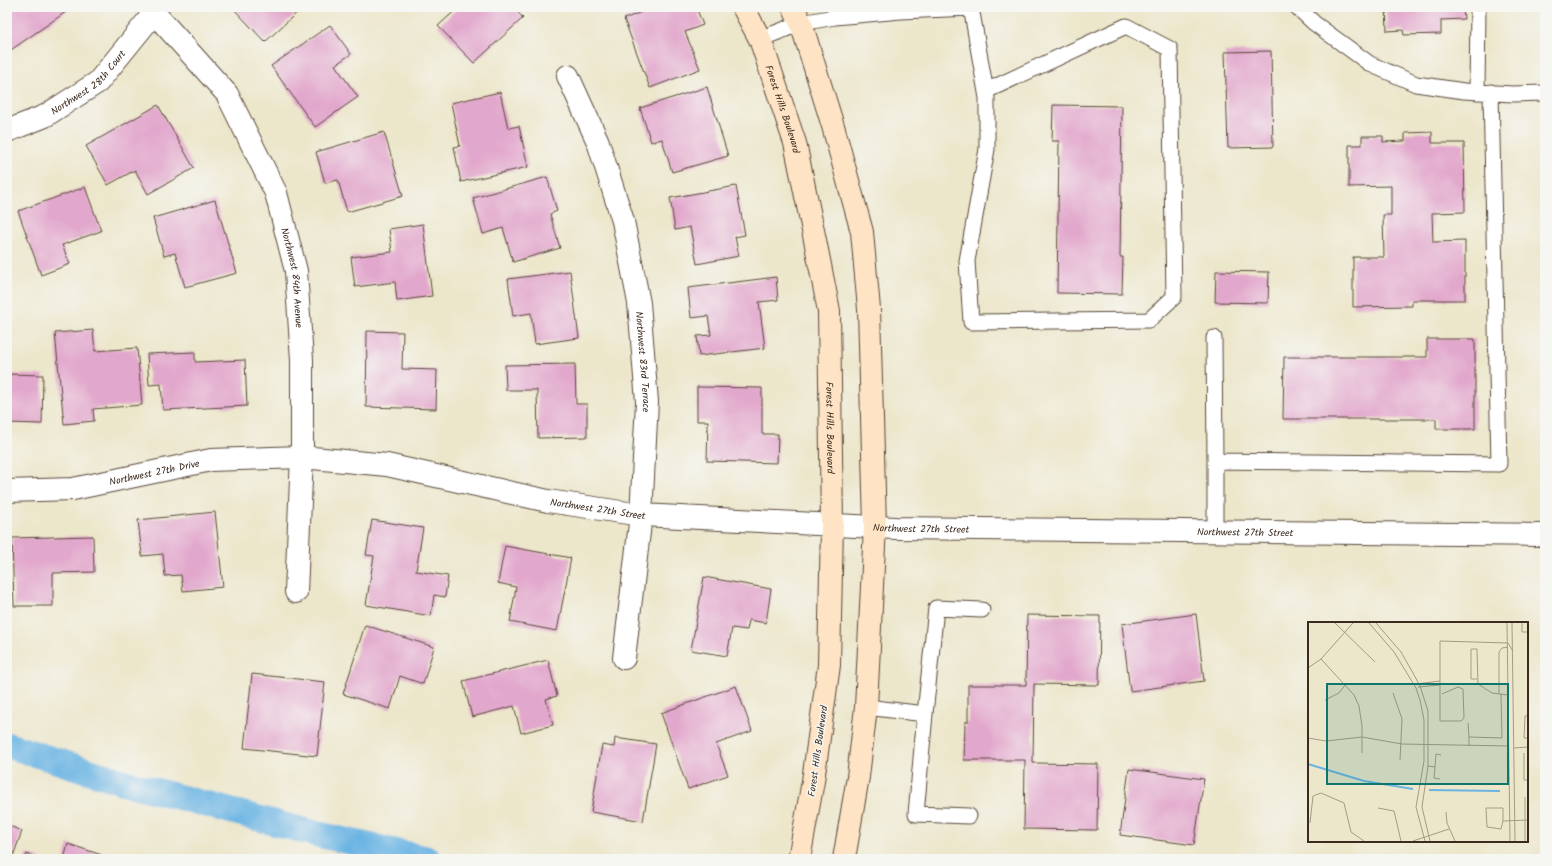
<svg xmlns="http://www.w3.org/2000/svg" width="1552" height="866" viewBox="0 0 1552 866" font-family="Kalam,sans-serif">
<rect width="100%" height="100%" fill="#f6f6f2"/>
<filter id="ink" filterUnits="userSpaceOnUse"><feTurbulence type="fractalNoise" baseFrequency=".025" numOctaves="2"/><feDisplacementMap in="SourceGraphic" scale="8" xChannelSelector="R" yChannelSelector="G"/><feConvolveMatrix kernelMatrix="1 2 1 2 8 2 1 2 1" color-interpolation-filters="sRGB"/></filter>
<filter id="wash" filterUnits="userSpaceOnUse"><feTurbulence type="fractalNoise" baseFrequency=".012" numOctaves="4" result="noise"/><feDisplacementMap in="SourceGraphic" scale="16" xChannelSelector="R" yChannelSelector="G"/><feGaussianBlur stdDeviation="0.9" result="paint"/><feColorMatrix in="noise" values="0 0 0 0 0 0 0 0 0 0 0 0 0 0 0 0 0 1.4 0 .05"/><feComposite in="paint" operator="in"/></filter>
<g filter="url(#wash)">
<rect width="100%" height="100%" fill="#ece6ca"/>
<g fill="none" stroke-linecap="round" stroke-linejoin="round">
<path stroke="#6bb4e3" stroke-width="26" d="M7 745 123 782 316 834 428 859"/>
</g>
<g id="blocks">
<path fill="#e2a7cc" d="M7 7H69L70 9 8 52Z
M232 7H303L265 42Z
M459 7H513L523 18 474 63 438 26Z
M654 7H696L703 25 685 32 700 69 650 88 624 19Z
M1386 7H1463L1464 19 1441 20V34L1404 35 1403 30 1387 31Z
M330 25 351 54 335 65 358 97 315 127 271 66Z
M1271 51 1273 147 1228 148 1225 52Z
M707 87 728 156 672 172 662 139 651 142 640 108Z
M500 92 508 128 519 126 528 167 461 182 454 147 460 146 451 103Z
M158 105 194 168 148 194 135 170 108 185 86 146Z
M1053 105 1122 106 1120 257H1123L1122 294 1057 293 1059 141H1052Z
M384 132 403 196 347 212 338 180 325 183 316 152Z
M1432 132V143H1464L1465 212 1432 213 1433 242 1465 241V300H1412V306L1353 307V257H1384L1383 215H1391V186L1349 187V145H1362V136H1383V142L1405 141V133Z
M547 177 557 211 550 214 560 248 513 262 503 228 483 234 473 198Z
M736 186 745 235 735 237 739 256 697 264 690 227 675 230 670 198Z
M85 187 101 231 62 245 70 264 41 275 18 211Z
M215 200 237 273 185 287 175 253 164 256 153 218Z
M423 224 432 296 397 301 395 282 355 287 351 257 392 252 389 229Z
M570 271 579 338 535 344 531 313 513 316 508 279Z
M1216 271 1269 272 1268 303 1215 302Z
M776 277 778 300 759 302 765 348 699 356 697 336 711 335 708 316 691 318 688 288Z
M93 330 95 351 137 348 142 405 93 409 94 421 64 424 55 333Z
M367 331 403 332 402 369 437 370 436 409 366 407Z
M1427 339H1475V429H1436V419H1283L1284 357H1427Z
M195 352V362L245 360 247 406 163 410 161 384 149 385 147 354Z
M575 364 576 404H587V437L538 438 537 390H506L505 365Z
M7 374 43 375 42 424 7 423Z
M697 387 762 388V434H778L777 463 707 461 708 421H697Z
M215 512 223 587 183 591 181 575 165 576 163 554 142 556 138 520Z
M372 520 423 528 416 571 448 576 445 597 434 595 431 616 366 605 374 556 366 555Z
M93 536 94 572 53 573V606H14L12 538Z
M505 546 571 558 557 631 510 622 516 587 498 583Z
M704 577 771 589 766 623 749 620 747 630 732 628 727 656 691 650Z
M1196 614 1204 681 1130 691 1122 624Z
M1027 615 1100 616 1099 685 1034 684 1033 763 1098 764 1097 830 1024 829 1025 760H964L965 722H968V685H1026Z
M365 625 434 647 423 684 400 676 390 709 343 694Z
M548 660 557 696 546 699 553 725 521 733 514 706 472 717 463 681Z
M252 674 325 682 317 756 244 748Z
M736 686 752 731 716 744 728 775 688 789 661 713Z
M615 738 656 744 643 821 591 812 602 745 614 747Z
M1129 769 1204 779 1194 845 1120 835Z
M7 825 22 831 12 859H7Z
M68 844 102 855 101 859H64Z
M27 854 42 859H25Z"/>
</g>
</g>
<g filter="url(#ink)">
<use href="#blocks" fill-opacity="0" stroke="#564638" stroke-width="1"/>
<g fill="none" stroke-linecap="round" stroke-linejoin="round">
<g stroke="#564638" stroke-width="17">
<path id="lane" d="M971 7 987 98V149L967 261 971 322 1149 320 1174 297 1170 49 1126 26 986 91
M1297 7 1314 23 1370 64 1416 84 1464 91 1512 94 1545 93
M760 39 801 23 835 17 901 11 971 8
M1477 92 1478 7
M1214 338 1215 461
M1215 531V461L1499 464 1491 92
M866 707 925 714 936 608 982 610
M925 714 916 814 969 816"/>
</g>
<g stroke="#564638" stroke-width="24">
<g id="street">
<path id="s1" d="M149 7 227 94 276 193 296 271 302 360V457L296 592"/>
<path id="s2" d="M568 76 598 142 623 221 639 303 647 402 641 515 624 658"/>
<path id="s3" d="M7 131 45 116 98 82 154 13"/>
<path id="s4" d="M7 491 73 489 211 460 302 457 387 465 548 501 641 515 895 528 1545 535"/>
</g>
</g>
<g stroke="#564638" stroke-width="24">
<g id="secondary">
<path id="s5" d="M743 7 760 39 795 143 816 245 829 311 832 525 829 665 813 781 799 859"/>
<path d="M793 7 801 23 833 126 862 232 869 309 875 526 866 707 858 777 844 859"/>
</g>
</g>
<use href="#lane" stroke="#fff" stroke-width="15"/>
<use href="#street" stroke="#fff" stroke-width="22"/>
<use href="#secondary" stroke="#fee4c5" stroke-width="22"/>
</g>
</g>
<g text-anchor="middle" stroke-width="3" stroke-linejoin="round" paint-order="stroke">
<g font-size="10" fill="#3b2a1e" stroke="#f6f6f2">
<text dy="4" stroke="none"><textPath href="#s3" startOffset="96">Northwest 28th Court</textPath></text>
<text dy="4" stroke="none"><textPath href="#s5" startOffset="110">Forest Hills Boulevard</textPath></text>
<text dy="4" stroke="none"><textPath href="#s1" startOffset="314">Northwest 84th Avenue</textPath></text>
<text dy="4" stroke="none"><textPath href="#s2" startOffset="298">Northwest 83rd Terrace</textPath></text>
<text dy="4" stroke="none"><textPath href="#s5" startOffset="434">Forest Hills Boulevard</textPath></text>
<text dy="4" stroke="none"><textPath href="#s4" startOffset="149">Northwest 27th Drive</textPath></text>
<text dy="4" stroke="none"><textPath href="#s4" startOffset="599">Northwest 27th Street</textPath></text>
<text dy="4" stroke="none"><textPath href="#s4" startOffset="923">Northwest 27th Street</textPath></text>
<text dy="4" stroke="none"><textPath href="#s4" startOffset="1247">Northwest 27th Street</textPath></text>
<text transform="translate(817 751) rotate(-82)" y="4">Forest Hills Boulevard</text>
</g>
</g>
<g transform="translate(1308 622)">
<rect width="220" height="220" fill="#ece6ca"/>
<path fill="none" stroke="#6bb4e3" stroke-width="2" d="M0 142 56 159 105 167M121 168 192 169"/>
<path fill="none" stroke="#a59b85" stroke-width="1" d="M27 1 67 40M61 1 86 30 108 66 112 78 116 98V139L108 185 117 219M68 1 93 30 105 51 112 64 120 89V144L114 185 122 219M199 1 202 219M204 1 207 219M214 1V10H220M13 37 46 73 51 84 54 104V131M0 46 13 37 45 1M169 57H163V27H169L170 62 184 71 200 73M108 62 132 59M110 65 132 63M85 71 94 97 92 138M134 72 150 65 155 67 156 96 153 99H132V19L200 21 205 29M191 72V30L194 26 200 25M17 78 31 71 37 63M220 94H217L216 116H220M160 101 161 115M0 116 18 119 54 115 94 122 200 124M161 124V115L194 116 193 72M206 126 220 125M216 131V158H220M120 144 127 145 128 132 133 133M127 145 126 156 132 157M217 175V219M70 186 86 189 93 219M138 190 139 201 147 219M195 199 193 207 179 205 178 186H195V199L220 198M2 201 5 174 13 171 36 181 43 210 56 219M105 219 141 207"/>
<path fill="#0f766e" fill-opacity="0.15" stroke="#0f766e" stroke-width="2" d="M19 62H200V162H19Z"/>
<rect width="220" height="220" fill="none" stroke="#3b2a1e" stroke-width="2"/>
</g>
<rect width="1552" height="866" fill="none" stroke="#f6f6f2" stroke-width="24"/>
</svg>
